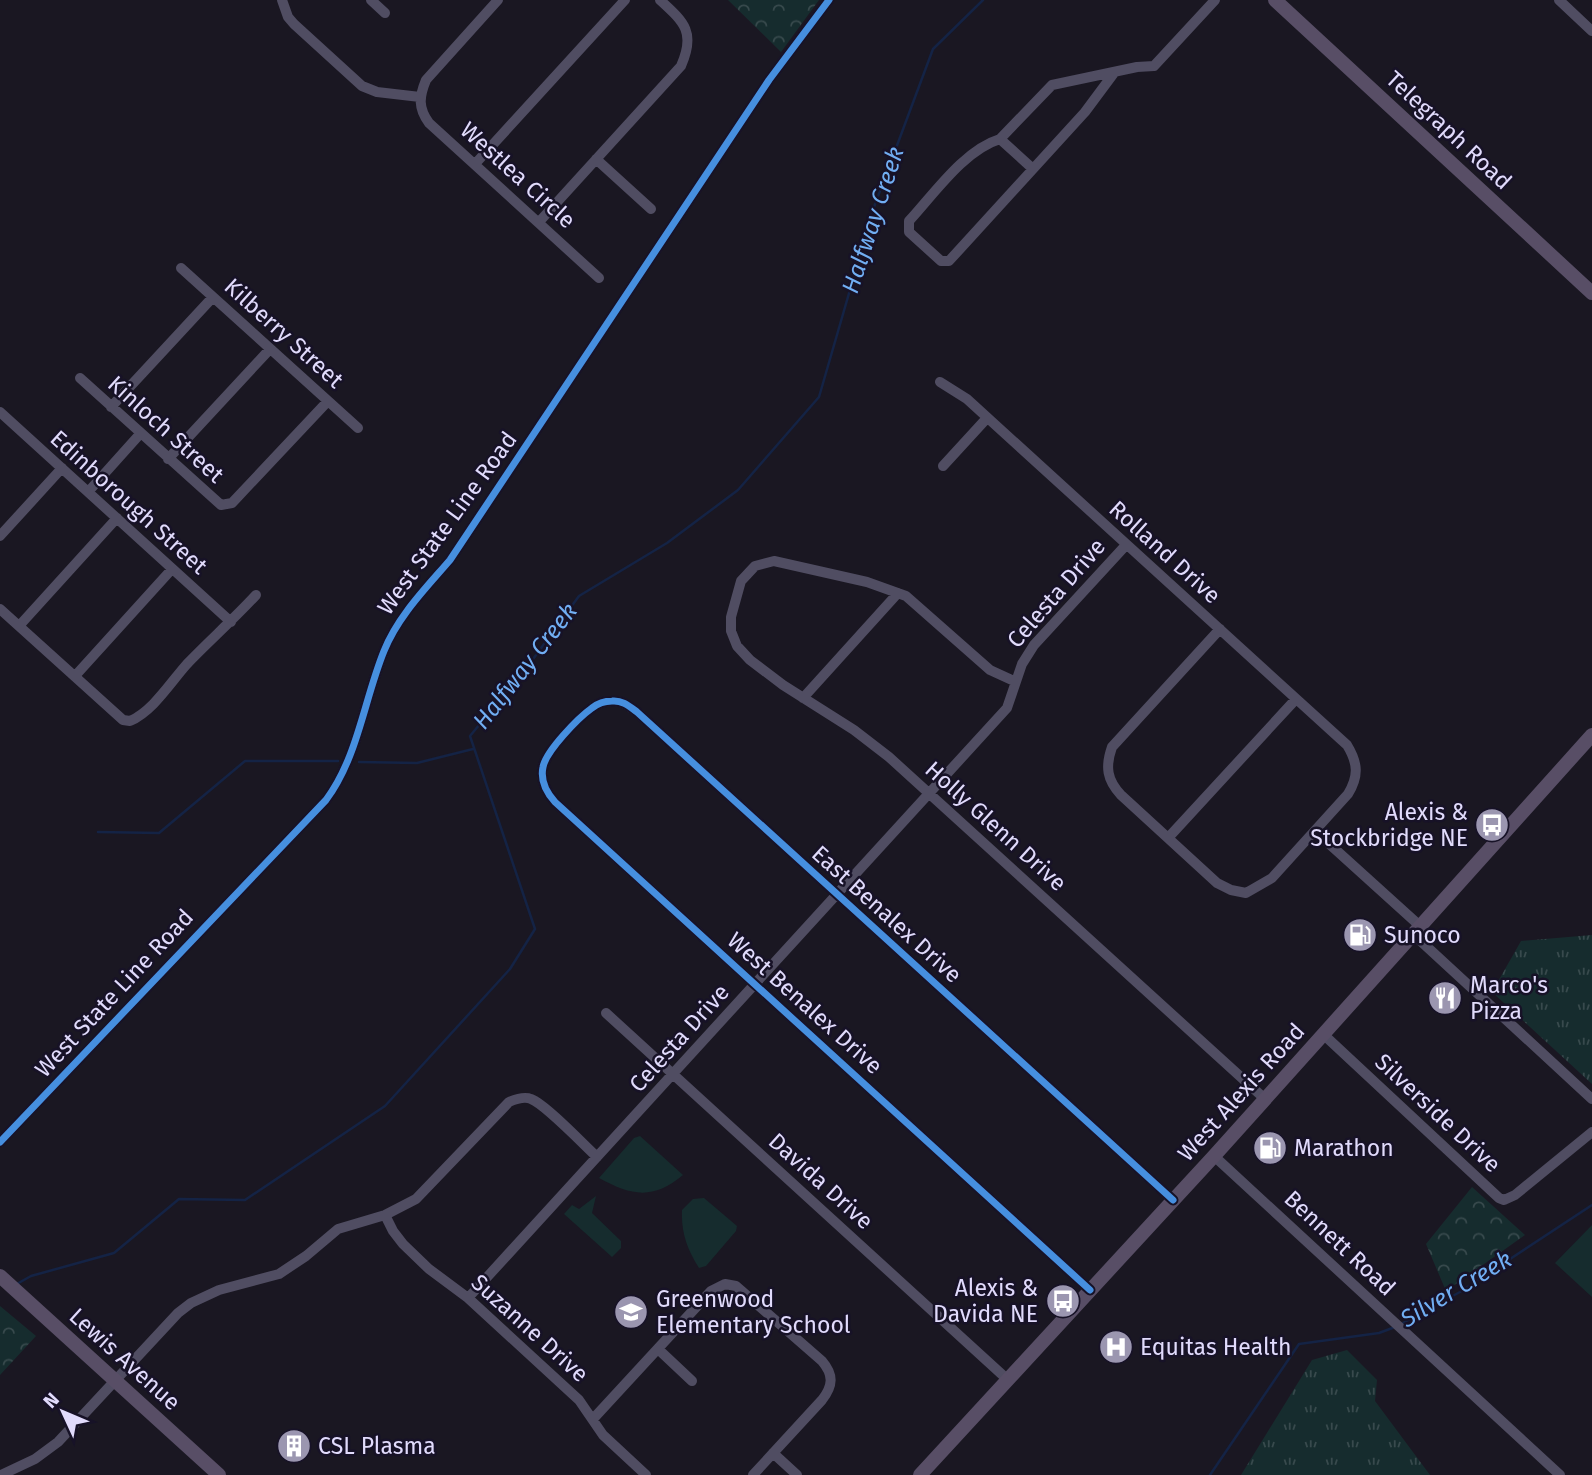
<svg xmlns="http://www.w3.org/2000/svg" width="1592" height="1475" viewBox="0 0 1592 1475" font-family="'Fira Sans',sans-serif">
<defs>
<pattern id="grass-tufts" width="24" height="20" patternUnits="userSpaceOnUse" patternTransform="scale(1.75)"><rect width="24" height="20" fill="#162c2e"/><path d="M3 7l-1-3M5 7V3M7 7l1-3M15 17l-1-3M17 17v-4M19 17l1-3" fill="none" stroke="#384a4d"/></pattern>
<pattern id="forest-crowns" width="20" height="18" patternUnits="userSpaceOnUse" patternTransform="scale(1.75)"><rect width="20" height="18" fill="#162c2e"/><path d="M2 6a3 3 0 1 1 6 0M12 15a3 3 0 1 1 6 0" fill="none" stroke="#384a4d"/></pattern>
</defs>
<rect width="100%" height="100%" fill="#1a1722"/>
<path fill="url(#grass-tufts)" d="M1592 935V1084L1492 992 1521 941Z
M1347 1350 1377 1380 1375 1401 1430 1475H1241L1312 1360Z"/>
<path fill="url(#forest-crowns)" d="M728 0H819L781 52Z
M1472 1187 1525 1235 1446 1291 1426 1244Z
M0 1306 36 1336 0 1375Z"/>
<path fill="#162c2e" d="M640 1136 683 1175C653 1200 632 1196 599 1178L634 1138Z
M596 1196 592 1213 621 1241V1248L612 1257 564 1214 572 1205 579 1209Z
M704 1198 737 1226 736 1231 706 1266 699 1268C687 1249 681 1232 682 1210L693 1199Z
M1592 1225V1297L1555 1263Z"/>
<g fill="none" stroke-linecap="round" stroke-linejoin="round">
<path stroke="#142345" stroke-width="2.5" d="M359 762 417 763 473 749
M98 832 159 833 245 761H338
M15 1285 31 1276 114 1253 179 1199 245 1200 385 1106 510 969 535 929 470 736 528 666 579 596 667 543 738 490 819 397 874 207 933 49 983 0
M1401 1324 1460 1292 1592 1205
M1210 1475 1299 1344 1379 1333 1395 1327"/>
<path stroke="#504d62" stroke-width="10" d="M282 0 288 17 294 24 362 86 377 92 420 97
M371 0 385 13
M498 0 426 80C419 97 418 108 429 123L599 278
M1559 0 1592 31
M1114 73 1085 112 949 261H941L909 232V221C934 194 964 150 1000 139L1052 85 1137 67 1154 66 1215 0
M1000 139 1033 169
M596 159 651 209
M475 164 625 0
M539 222 681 66C696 32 684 22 660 0
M181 268 358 428
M80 378 221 505 232 503 328 401
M940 382 967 399 1347 745C1358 763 1359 776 1348 794L1272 878 1246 893 1231 890 1217 883 1121 795C1107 780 1105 767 1112 747L1220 629
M111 407 213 297
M0 412 231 622
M168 459 270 349
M943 466 987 418
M88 492 140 434
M0 536 62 468
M0 609 123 720 130 721C153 711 170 683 187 664 209 641 234 619 256 595
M19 626 117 518
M75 676 172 569
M1014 681 990 670 906 596 867 582 774 561 755 566 741 581 731 617V631L737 646 750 660 783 685 854 730 889 757 1265 1099
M803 698 898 593
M1315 831 1420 926
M1168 838 1296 699
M1413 934 1592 1099
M606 1013 1008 1380
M1323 1034 1499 1198 1504 1200 1515 1195 1592 1132
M0 1142 326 800C358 757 364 700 384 651 398 616 426 588 450 560L769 80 829 0
M1214 1156 1560 1475
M385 1215 393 1231 403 1244 429 1269 468 1298 579 1400 603 1435 646 1475
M1090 1290 555 802C546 792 540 781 543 767 546 751 578 718 592 708 597 704 605 701 612 701 622 700 629 706 637 712L1173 1200
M468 1298 1007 708 1022 664 1034 645 1126 545
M658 1349 692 1381
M593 1419 711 1291 725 1284 736 1286 822 1361C834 1375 833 1386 822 1400L753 1475
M773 1453 797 1475
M1 1475 35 1459 58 1442 178 1313 191 1303 219 1290 279 1274 306 1256 338 1229 385 1215 416 1199 509 1102C516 1099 524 1096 531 1099 545 1104 584 1145 597 1157"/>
<path stroke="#584e66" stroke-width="14" d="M1275 0 1592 293
M0 1276 219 1475
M920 1475 1214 1156 1592 735"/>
<g stroke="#171227" stroke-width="11">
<path id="cycleway" d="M0 1142 326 800C358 757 364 700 384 651 398 616 426 588 450 560L769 80 829 0
M1090 1290 555 802C546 792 540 781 543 767 546 751 578 718 592 708 597 704 605 701 612 701 622 700 629 706 637 712L1173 1200"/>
</g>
<use href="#cycleway" stroke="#468fdf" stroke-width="7"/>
</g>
<defs>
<g id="bus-disc" transform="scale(1.75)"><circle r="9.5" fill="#9b96b0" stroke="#171227"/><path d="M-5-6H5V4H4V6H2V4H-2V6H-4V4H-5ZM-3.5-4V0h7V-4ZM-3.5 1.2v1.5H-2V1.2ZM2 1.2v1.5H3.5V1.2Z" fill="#fff"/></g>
<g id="fuel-disc" transform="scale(1.75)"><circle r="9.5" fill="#9b96b0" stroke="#171227"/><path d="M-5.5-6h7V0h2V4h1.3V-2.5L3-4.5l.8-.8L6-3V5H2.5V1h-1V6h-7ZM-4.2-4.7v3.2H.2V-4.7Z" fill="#fff"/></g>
<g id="restaurant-disc" transform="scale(1.75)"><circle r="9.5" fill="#9b96b0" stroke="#171227"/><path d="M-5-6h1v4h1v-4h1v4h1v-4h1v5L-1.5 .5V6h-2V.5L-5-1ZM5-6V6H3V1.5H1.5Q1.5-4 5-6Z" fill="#fff"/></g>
<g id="school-disc" transform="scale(1.75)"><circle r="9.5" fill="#9b96b0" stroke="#171227"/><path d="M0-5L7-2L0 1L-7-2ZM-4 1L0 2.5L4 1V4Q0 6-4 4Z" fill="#fff"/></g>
<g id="hospital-disc" transform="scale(1.75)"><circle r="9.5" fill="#9b96b0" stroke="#171227"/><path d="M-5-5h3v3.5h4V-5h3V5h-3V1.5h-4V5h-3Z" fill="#fff"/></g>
<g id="building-disc" transform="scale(1.75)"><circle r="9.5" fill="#9b96b0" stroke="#171227"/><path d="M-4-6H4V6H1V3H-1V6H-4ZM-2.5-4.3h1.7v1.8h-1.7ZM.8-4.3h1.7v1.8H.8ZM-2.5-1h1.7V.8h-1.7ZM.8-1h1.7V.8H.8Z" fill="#fff"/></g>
</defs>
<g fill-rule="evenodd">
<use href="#bus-disc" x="1492" y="825"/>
<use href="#fuel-disc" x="1360" y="935"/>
<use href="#restaurant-disc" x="1445" y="998"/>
<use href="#fuel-disc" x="1270" y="1148"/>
<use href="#bus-disc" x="1063" y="1301"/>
<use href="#school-disc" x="631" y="1312"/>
<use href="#hospital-disc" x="1116" y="1347"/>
<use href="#building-disc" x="294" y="1446"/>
</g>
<g text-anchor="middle" stroke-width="5" stroke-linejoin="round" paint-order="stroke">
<g font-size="23" fill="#e1dbfc" stroke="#171227">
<text transform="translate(1449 130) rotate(43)" y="8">Telegraph Road</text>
<text transform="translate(518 175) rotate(42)" y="8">Westlea Circle</text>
<text transform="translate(284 333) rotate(42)" y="8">Kilberry Street</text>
<text transform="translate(166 429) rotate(42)" y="8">Kinloch Street</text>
<text transform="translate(129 502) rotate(42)" y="8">Edinborough Street</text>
<text transform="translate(447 523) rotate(-54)" y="8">West State Line Road</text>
<text transform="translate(1165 552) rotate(42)" y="8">Rolland Drive</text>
<text transform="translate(1056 593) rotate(-49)" y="8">Celesta Drive</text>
<text transform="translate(996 826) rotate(42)" y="8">Holly Glenn Drive</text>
<text transform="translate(887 914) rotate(42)" y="8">East Benalex Drive</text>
<text transform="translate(114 993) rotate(-47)" y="8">West State Line Road</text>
<text transform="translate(805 1003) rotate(42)" y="8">West Benalex Drive</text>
<text transform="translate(679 1038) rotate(-48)" y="8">Celesta Drive</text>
<text transform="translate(1241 1092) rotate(-48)" y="8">West Alexis Road</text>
<text transform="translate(1438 1113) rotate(43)" y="8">Silverside Drive</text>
<text transform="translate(821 1181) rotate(42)" y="8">Davida Drive</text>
<text transform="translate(1340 1243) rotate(43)" y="8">Bennett Road</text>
<text transform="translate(530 1328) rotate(42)" y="8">Suzanne Drive</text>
<text transform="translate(125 1359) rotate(42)" y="8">Lewis Avenue</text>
</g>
<g font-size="23" fill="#e1dbfc" stroke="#171227" text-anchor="start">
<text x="1468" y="820" text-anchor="end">Alexis &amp;<tspan x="1468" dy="26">Stockbridge NE</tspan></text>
<text x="1384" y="943">Sunoco</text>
<text x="1470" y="993">Marco's<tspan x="1470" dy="26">Pizza</tspan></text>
<text x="1294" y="1156">Marathon</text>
<text x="1038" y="1296" text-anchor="end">Alexis &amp;<tspan x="1038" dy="26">Davida NE</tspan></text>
<text x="656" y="1307">Greenwood<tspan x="656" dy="26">Elementary School</tspan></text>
<text x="1140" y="1355">Equitas Health</text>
<text x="318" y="1454">CSL Plasma</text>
</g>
<g font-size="24" font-style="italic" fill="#71aef3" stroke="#171227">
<text transform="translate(873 220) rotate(-72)" y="8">Halfway Creek</text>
<text transform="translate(525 666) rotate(-52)" y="8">Halfway Creek</text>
<text transform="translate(1456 1289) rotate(-31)" y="8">Silver Creek</text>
</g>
</g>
<g transform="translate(63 1412) rotate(314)" stroke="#171227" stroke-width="5" paint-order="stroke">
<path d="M0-5L12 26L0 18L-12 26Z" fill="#e1dbfc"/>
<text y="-10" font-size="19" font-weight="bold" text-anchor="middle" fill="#e1dbfc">N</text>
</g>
</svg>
